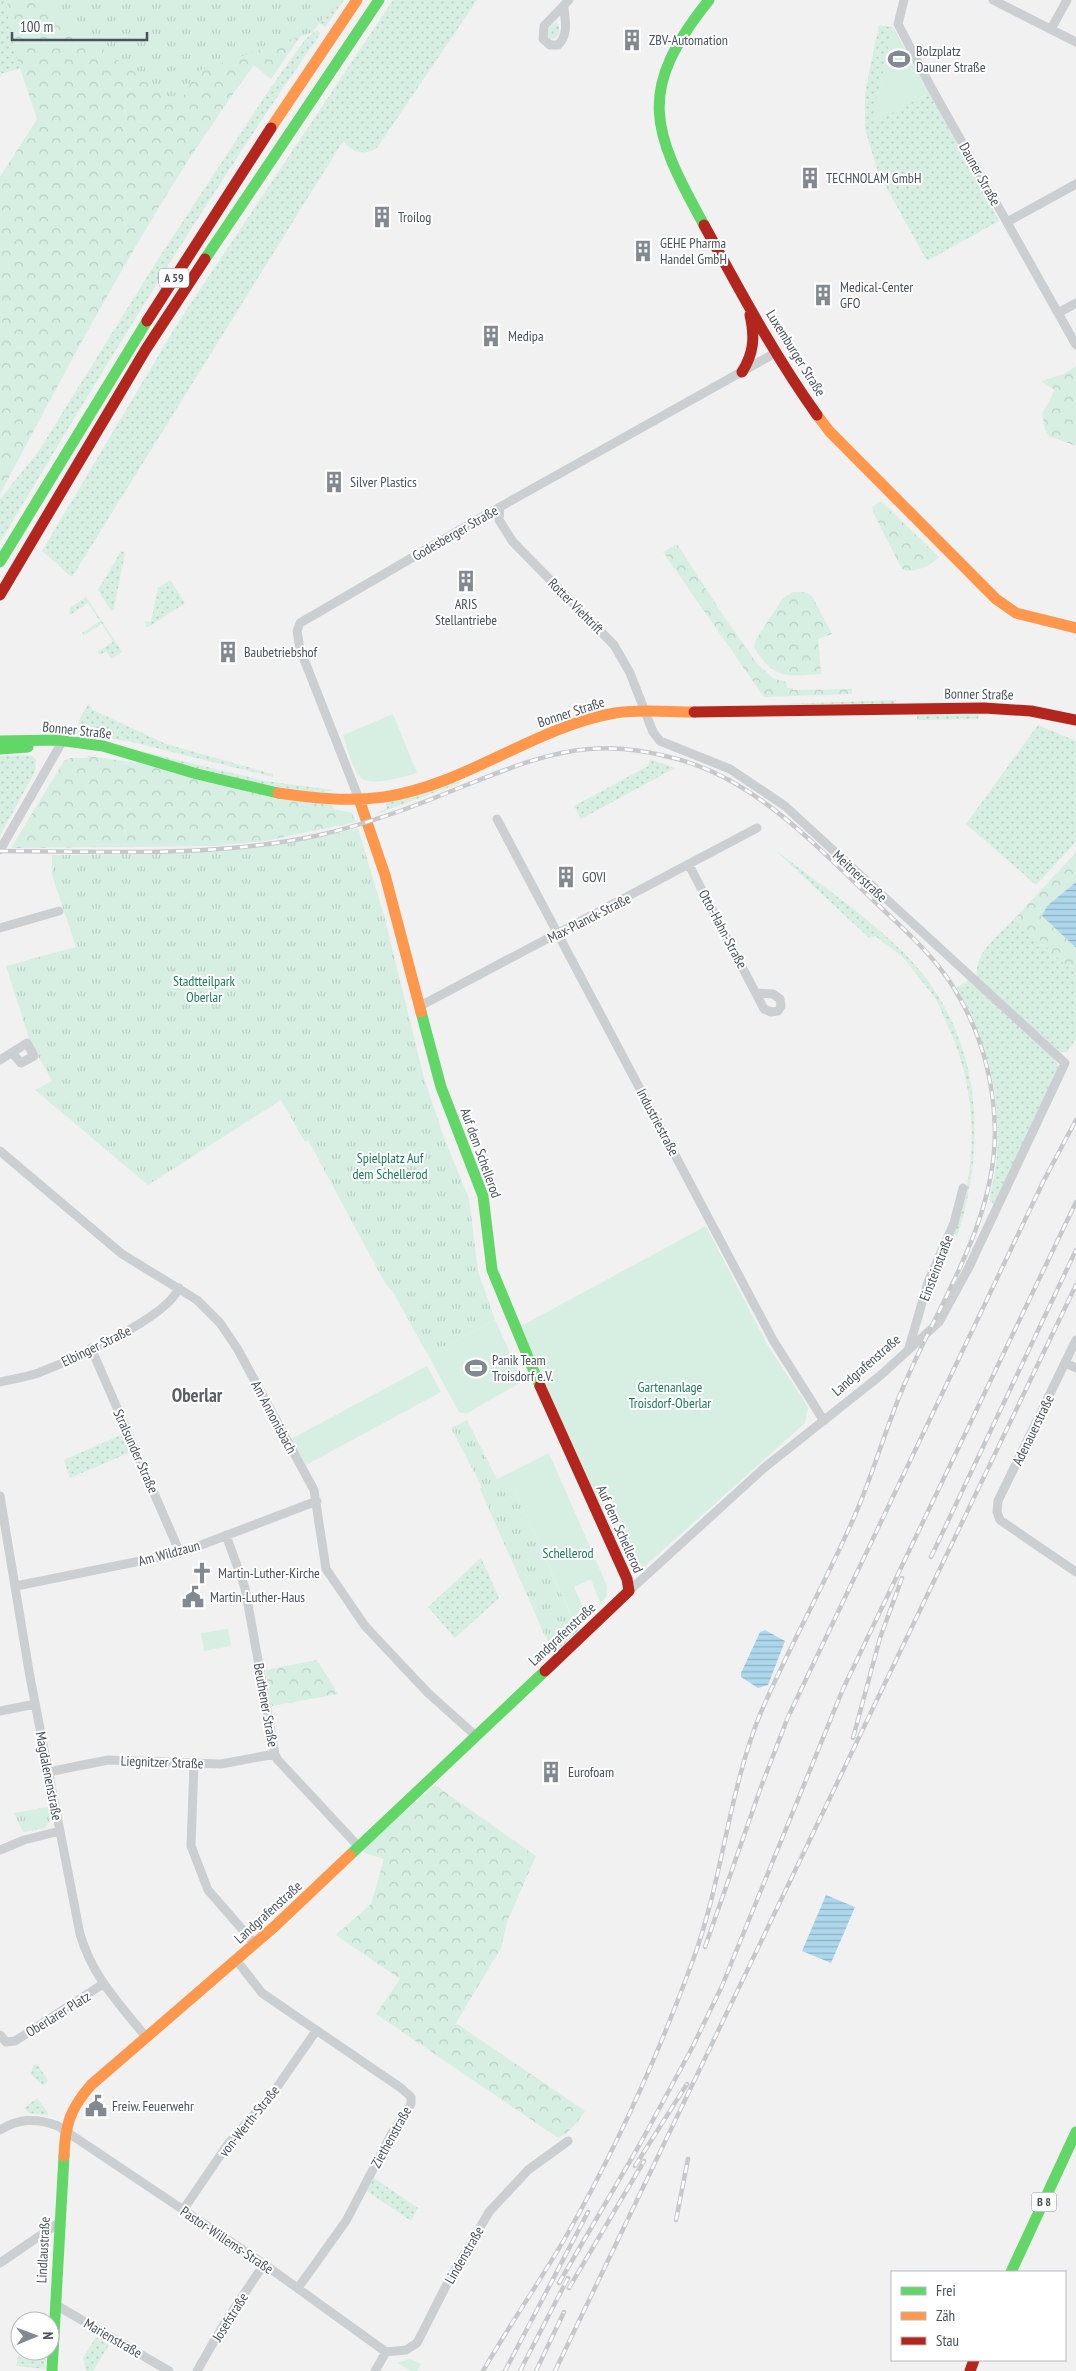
<svg xmlns="http://www.w3.org/2000/svg" width="1076" height="2371" viewBox="0 0 1076 2371" font-family="'PT Sans Narrow',sans-serif">
<defs>
<pattern id="grass-dots" width="8" height="8" patternUnits="userSpaceOnUse" patternTransform="scale(1.25)"><rect width="8" height="8" fill="#d6efe2"/><path d="M2 2h.1M6 6h.1" fill="none" stroke="#b9cfc4" stroke-width="1.8" stroke-linecap="round"/></pattern>
<pattern id="forest-crowns" width="20" height="18" patternUnits="userSpaceOnUse" patternTransform="scale(1.25)"><rect width="20" height="18" fill="#d6efe2"/><path d="M2 6a3 3 0 1 1 6 0M12 15a3 3 0 1 1 6 0" fill="none" stroke="#b9cfc4"/></pattern>
<pattern id="park-tufts" width="24" height="20" patternUnits="userSpaceOnUse" patternTransform="scale(1.25)"><rect width="24" height="20" fill="#d6efe2"/><path d="M3 7l-1-3M5 7V3M7 7l1-3M15 17l-1-3M17 17v-4M19 17l1-3" fill="none" stroke="#b9cfc4"/></pattern>
<pattern id="water-rules" width="6" height="5" patternUnits="userSpaceOnUse" patternTransform="scale(1.25)"><rect width="6" height="5" fill="#add7eb"/><path d="M0 2.5h6" fill="none" stroke="#8fb1c2"/></pattern>
</defs>
<rect width="100%" height="100%" fill="#f1f1f1"/>
<path fill="url(#grass-dots)" d="M0 0H7V10L21 68 0 74Z
M325 0H344L325 27 315 20Z
M393 0H477L377 148C364 156 352 152 343 141L72 577 42 551 179 321Z
M556 22 559 26V34L554 39H550L547 34 549 28Z
M879 25 893 27 876 104 877 121 930 92 999 221 927 261 878 172 865 129V93Z
M316 30 321 33C206 198 103 370 0 542V499L38 452 155 264 271 87 304 41Z
M121 551 125 553 114 609 111 611 98 590Z
M170 580 185 603 150 626 146 627 145 621 151 622 158 588Z
M86 597 122 652 112 659 106 651 100 655 97 652 113 642 102 624 84 635 82 633 100 621 88 603 70 615 69 612 71 607Z
M897 700 893 704 722 706Z
M89 703 93 710 166 744 273 774V777L128 741 76 734 80 718Z
M917 714H990L979 715 978 719 917 720Z
M1038 725 1076 741V842L1036 885 966 824Z
M141 751 265 781 333 790C317 801 163 763 141 751Z
M27 755 32 756 36 760 35 772 0 835V756Z
M650 759 675 768 581 819 574 806 648 766Z
M458 776 460 783 374 815 387 808 385 801Z
M775 850C818 883 866 915 905 954 981 1031 989 1138 957 1237L953 1233C980 1165 978 1088 946 1022 942 1014 938 1002 933 995 924 984 915 973 907 962 899 952 885 944 875 936L869 938Z
M1015 918 1076 974V1039L1067 1052H1060L977 977C974 952 999 935 1015 918Z
M968 980 1056 1058 1058 1068 994 1204 989 1200C1009 1126 994 1053 957 988Z
M123 1434 131 1452 70 1478 64 1460Z
M481 1558 499 1598 455 1638 428 1607Z
M35 2064 38 2065 48 2081 43 2086 31 2074 33 2066Z
M37 2098 48 2113 47 2115 29 2113 24 2108Z
M374 2178 418 2208 411 2221 367 2191Z
M96 2337 109 2345 93 2371H86L83 2358Z
M19 2352 46 2356 45 2369 16 2366Z"/>
<path fill="url(#forest-crowns)" d="M7 0H224L304 31 271 79 254 65C155 199 78 348 0 494V177L37 119C26 85 7 36 7 0Z
M1076 366V446L1049 436 1045 430 1042 414 1055 390 1041 381 1064 374Z
M881 501 939 557C931 566 913 574 902 569L873 512 872 507Z
M677 544 725 618 756 662 773 678 786 682 787 688H793V690L852 689V694L764 697 663 552Z
M793 592H805L812 596 832 634 818 639 821 674C787 676 775 680 754 648L755 641 783 598Z
M88 756 137 763 307 802 332 805 334 809 352 813 356 822 265 841 211 846 11 848 64 761 70 758H87Z
M1076 852V882L1047 906 1042 917 1076 948V974L1015 918Z
M317 1660 338 1694 272 1706 265 1670Z
M435 1785 536 1856 507 1922 501 1948 456 2023 585 2111C578 2122 569 2133 558 2138L376 2014 400 1979 336 1935 371 1904 384 1859 364 1853 363 1849Z"/>
<path fill="url(#park-tufts)" d="M34 0H336L313 32 197 71 179 104Z
M358 828 385 919 424 1078 443 1135 469 1199 478 1271 495 1320 428 1355 393 1292 385 1283 308 1140 305 1142 281 1100 148 1185 35 1090 52 1081 30 1041 6 966 76 947 52 875V855C159 855 252 856 358 828Z
M467 1420 497 1479 507 1474 578 1631 555 1653 545 1636 480 1489 482 1487 451 1428Z
M48 1807 51 1820 45 1828 23 1832 14 1813Z"/>
<path fill="#d6efe2" d="M893 27 930 92 876 122V104Z
M393 714 417 773C403 777 367 789 358 775 351 764 347 747 343 735Z
M706 1226 768 1346 808 1407 805 1423 644 1567 635 1569 627 1563 559 1416 521 1326Z
M495 1320 523 1381 466 1414 459 1412 428 1355Z
M427 1366 441 1392 306 1465 291 1439Z
M549 1453 607 1586 606 1597 596 1610 600 1603 591 1579 574 1587 587 1616 593 1613 577 1628 507 1474Z
M228 1629 231 1646 204 1651 201 1633Z
M410 2359 421 2364 417 2371H411L397 2363Z"/>
<path fill="url(#water-rules)" d="M1076 882V948L1042 916 1047 906Z
M765 1630 785 1641 768 1685 758 1688 741 1677V1673L760 1632Z
M826 1895 855 1907 831 1963 802 1951Z"/>
<g fill="none" stroke-linecap="round" stroke-linejoin="round">
<path stroke="#cccfd2" stroke-width="9" d="M904 0 898 24 932 89 1076 345
M993 0 1076 42
M564 7C565 20 569 35 558 45H550L543 39 544 26 569 0
M1051 29 1067 0
M1007 222 1076 184
M1058 313 1076 303
M500 507 499 520 513 542 614 645 630 673 653 732 660 741 730 769 785 806 1065 1063 969 1267 939 1322 881 1375 764 1468 629 1591
M359 799 300 649 297 631 300 623 482 517 777 352
M497 819 773 1340 824 1421
M0 850 62 742
M689 865 764 1009 771 1012 778 1011 781 1006 780 999 773 994 757 993
M0 928 59 911
M420 1006 757 828
M0 1060 27 1043 34 1056 21 1063 13 1054
M0 1151 122 1254 197 1300 220 1323 237 1348 314 1490 326 1569 365 1626 428 1693 476 1736
M1076 1340 998 1501 997 1512 1000 1520 1076 1572
M91 1348 180 1553
M909 1348 928 1282 954 1223 963 1188
M1065 1363 1076 1368
M0 1382C13 1379 26 1377 38 1373 69 1361 166 1319 179 1288
M0 1496 30 1677 80 1934C93 1978 119 2003 146 2037
M226 1535 245 1588 275 1754 277 1759 359 1847
M16 1586 180 1553 317 1501
M0 1711 35 1704
M194 1763 191 1846 208 1890 255 1944
M48 1772 108 1760 221 1764 275 1754
M0 1850 24 1840 60 1831
M237 1961 262 1993 401 2088 411 2097V2104L392 2133 346 2221 298 2288
M0 2035 6 2042 15 2041 103 1984
M0 2130C19 2118 37 2118 58 2126L264 2264 386 2352
M183 2210 228 2144 273 2093 316 2031
M0 2263 60 2222
M56 2305 169 2371
M386 2352 406 2350 417 2343 448 2282 489 2212 528 2170 568 2141
M197 2371 224 2324 264 2264
M375 2371 386 2352"/>
<path stroke="#63d668" stroke-width="11" d="M704 225C651 129 636 91 709 0
M205 259 379 0
M0 562 147 321
M0 741 58 740 103 746 197 774 278 793
M0 749 28 747
M421 1012 441 1087 483 1196 492 1270 540 1386
M350 1855 545 1671
M1011 2272 1076 2132
M52 2371 64 2156"/>
<path stroke="#ff974d" stroke-width="11" d="M271 128 357 0
M817 415 830 432 996 599 1016 613 1076 628
M278 793C313 798 348 802 384 797 466 785 534 727 615 713 640 709 669 712 694 712
M359 799 385 875 421 1012
M64 2156C65 2125 70 2109 91 2085L274 1927 350 1855"/>
<path stroke="#b3261e" stroke-width="11" d="M704 225C739 289 774 355 817 415
M147 321 271 128
M742 372C754 353 755 337 750 315
M0 595 146 349 205 259
M694 712 984 708 1031 711 1076 720
M540 1386 627 1579 629 1591 545 1671
M970 2371 974 2360"/>
<g stroke="#c6c8ca" stroke-width="4.5">
<path id="rail" d="M0 851C107 851 215 858 320 835 366 824 411 808 454 790 498 773 541 753 589 749 614 747 641 750 665 756 751 774 813 843 874 901 901 927 931 952 952 985 980 1029 994 1079 995 1131 995 1223 940 1301 905 1383 886 1426 874 1472 855 1515 826 1582 790 1645 761 1712 728 1792 723 1879 693 1960 658 2056 615 2151 564 2240 538 2284 509 2326 483 2371
M931 1557 1076 1250
M853 1738 880 1638 902 1578
M705 1947 761 1787 788 1717 1043 1182 1076 1120
M635 2166 687 2084
M676 2220 688 2159
M559 2283 640 2144 692 2048 722 1986 843 1689 1076 1202
M569 2288 644 2161
M505 2371 588 2212
M520 2371 568 2278
M536 2371 564 2312
M555 2371 1076 1285"/>
</g>
<use href="#rail" stroke="#fff" stroke-width="2.5" stroke-dasharray="8" stroke-linecap="butt"/>
</g>
<defs>
<g id="building-bare" transform="scale(1.725)"><path d="M-4-6H4V6H1V3H-1V6H-4ZM-2.5-4.3h1.7v1.8h-1.7ZM.8-4.3h1.7v1.8H.8ZM-2.5-1h1.7V.8h-1.7ZM.8-1h1.7V.8H.8Z" fill="#838990" stroke="#fff" stroke-width="2.5" paint-order="stroke"/></g>
<g id="stadium-bare" transform="scale(1.725)"><path d="M0-5a6.5 5 0 1 0 0 10a6.5 5 0 1 0 0-10ZM-3.5-1.8h7v3.6h-7Z" fill="#838990" stroke="#fff" stroke-width="2.5" paint-order="stroke"/></g>
<g id="church-bare" transform="scale(1.725)"><path d="M-1.2-6h2.4v3.5h3.3v2.4h-3.3V6h-2.4V-.1h-3.3v-2.4h3.3Z" fill="#838990" stroke="#fff" stroke-width="2.5" paint-order="stroke"/></g>
<g id="civic-bare" transform="scale(1.725)"><path d="M-.6-6.5H3V-4.5H.6V-3L4-1V1h2V6H-6V1h2V-1L-.6-3ZM-1.2 2.5V6h2.4V2.5Z" fill="#838990" stroke="#fff" stroke-width="2.5" paint-order="stroke"/></g>
</defs>
<g fill-rule="evenodd">
<use href="#building-bare" x="632" y="40"/>
<use href="#stadium-bare" x="899" y="59"/>
<use href="#building-bare" x="810" y="178"/>
<use href="#building-bare" x="382" y="217"/>
<use href="#building-bare" x="643" y="251"/>
<use href="#building-bare" x="823" y="295"/>
<use href="#building-bare" x="491" y="336"/>
<use href="#building-bare" x="334" y="482"/>
<use href="#building-bare" x="466" y="581"/>
<use href="#building-bare" x="228" y="652"/>
<use href="#building-bare" x="566" y="877"/>
<use href="#stadium-bare" x="476" y="1368"/>
<use href="#church-bare" x="202" y="1573"/>
<use href="#civic-bare" x="193" y="1597"/>
<use href="#building-bare" x="551" y="1772"/>
<use href="#civic-bare" x="96" y="2106"/>
</g>
<g text-anchor="middle" stroke-width="4" stroke-linejoin="round" paint-order="stroke">
<g fill="#fff" stroke="#7f858d" stroke-width="1">
<rect x="159" y="268.5" width="30" height="19" rx="4"/>
<rect x="1031.5" y="2192.5" width="25" height="19" rx="4"/>
</g>
<g font-size="12" font-weight="bold" fill="#48515c">
<text x="174" y="282">A 59</text>
<text x="1044" y="2206">B 8</text>
</g>
<g font-size="14" fill="#48515c" stroke="#fff" text-anchor="start">
<text x="649" y="45">ZBV-Automation</text>
<text x="916" y="56">Bolzplatz<tspan x="916" dy="16">Dauner Straße</tspan></text>
<text x="826" y="183">TECHNOLAM GmbH</text>
<text x="398" y="222">Troilog</text>
<text x="660" y="248">GEHE Pharma<tspan x="660" dy="16">Handel GmbH</tspan></text>
<text x="840" y="292">Medical-Center<tspan x="840" dy="16">GFO</tspan></text>
<text x="508" y="341">Medipa</text>
<text x="350" y="487">Silver Plastics</text>
<text x="466" y="609" text-anchor="middle">ARIS<tspan x="466" dy="16">Stellantriebe</tspan></text>
<text x="244" y="657">Baubetriebshof</text>
<text x="582" y="882">GOVI</text>
<text x="492" y="1365">Panik Team<tspan x="492" dy="16">Troisdorf e.V.</tspan></text>
<text x="218" y="1578">Martin-Luther-Kirche</text>
<text x="210" y="1602">Martin-Luther-Haus</text>
<text x="568" y="1777">Eurofoam</text>
<text x="112" y="2111">Freiw. Feuerwehr</text>
</g>
<g font-size="14" fill="#48515c" stroke="#fff">
<text transform="translate(980 174) rotate(61)" y="5">Dauner Straße</text>
<text transform="translate(796 353) rotate(58)" y="5">Luxemburger Straße</text>
<text transform="translate(455 533) rotate(-30)" y="5">Godesberger Straße</text>
<text transform="translate(576 606) rotate(45)" y="5">Rotter Viehtrift</text>
<text transform="translate(979 694) rotate(1)" y="5">Bonner Straße</text>
<text transform="translate(571 712) rotate(-18)" y="5">Bonner Straße</text>
<text transform="translate(77 730) rotate(6)" y="5">Bonner Straße</text>
<text transform="translate(860 876) rotate(43)" y="5">Meitnerstraße</text>
<text transform="translate(589 918) rotate(-27)" y="5">Max-Planck-Straße</text>
<text transform="translate(723 929) rotate(62)" y="5">Otto-Hahn-Straße</text>
<text transform="translate(658 1122) rotate(62)" y="5">Industriestraße</text>
<text transform="translate(481 1153) rotate(70)" y="5">Auf dem Schellerod</text>
<text transform="translate(936 1268) rotate(-69)" y="5">Einsteinstraße</text>
<text transform="translate(96 1346) rotate(-26)" y="5">Elbinger Straße</text>
<text transform="translate(866 1365) rotate(-41)" y="5">Landgrafenstraße</text>
<text transform="translate(274 1417) rotate(62)" y="5">Am Annonisbach</text>
<text transform="translate(1033 1430) rotate(-64)" y="5">Adenauerstraße</text>
<text transform="translate(136 1451) rotate(66)" y="5">Stralsunder Straße</text>
<text transform="translate(620 1529) rotate(66)" y="5">Auf dem Schellerod</text>
<text transform="translate(169 1553) rotate(-15)" y="5">Am Wildzaun</text>
<text transform="translate(562 1634) rotate(-43)" y="5">Landgrafenstraße</text>
<text transform="translate(266 1705) rotate(80)" y="5">Beuthener Straße</text>
<text transform="translate(162 1762) rotate(2)" y="5">Liegnitzer Straße</text>
<text transform="translate(49 1776) rotate(79)" y="5">Magdalenenstraße</text>
<text transform="translate(268 1912) rotate(-42)" y="5">Landgrafenstraße</text>
<text transform="translate(58 2014) rotate(-32)" y="5">Oberlarer Platz</text>
<text transform="translate(249 2121) rotate(-51)" y="5">von-Werth-Straße</text>
<text transform="translate(391 2137) rotate(-61)" y="5">Ziethenstraße</text>
<text transform="translate(227 2240) rotate(34)" y="5">Pastor-Willems-Straße</text>
<text transform="translate(43 2250) rotate(-87)" y="5">Lindlaustraße</text>
<text transform="translate(464 2255) rotate(-60)" y="5">Lindenstraße</text>
<text transform="translate(230 2317) rotate(-58)" y="5">Josefstraße</text>
<text transform="translate(113 2338) rotate(30)" y="5">Marienstraße</text>
</g>
<g font-size="14" fill="#1c7b55" stroke="#fff">
<text x="204" y="986">Stadtteilpark<tspan x="204" dy="16">Oberlar</tspan></text>
<text x="390" y="1163">Spielplatz Auf<tspan x="390" dy="16">dem Schellerod</tspan></text>
<text x="670" y="1392">Gartenanlage<tspan x="670" dy="16">Troisdorf-Oberlar</tspan></text>
<text x="568" y="1558">Schellerod</text>
</g>
<g font-size="19" font-weight="bold" fill="#5c5f64" stroke="#fff">
<text x="197" y="1402">Oberlar</text>
</g>
</g>
<rect x="891" y="2271" width="175" height="90" fill="#ffffff" stroke="#b6b9be"/>
<rect x="901" y="2287" width="25" height="8" fill="#63d668" stroke="#b6b9be"/>
<text x="936" y="2296" font-size="15" fill="#48515c">Frei</text>
<rect x="901" y="2312" width="25" height="8" fill="#ff974d" stroke="#b6b9be"/>
<text x="936" y="2321" font-size="15" fill="#48515c">Zäh</text>
<rect x="901" y="2337" width="25" height="8" fill="#b3261e" stroke="#b6b9be"/>
<text x="936" y="2346" font-size="15" fill="#48515c">Stau</text>
<g transform="translate(35 2336) rotate(89)"><circle r="24" fill="#ffffff" stroke="#b6b9be"/>
<path d="M0-4L9 19L0 12L-9 19Z" fill="#838990"/>
<text y="-8" font-size="14" font-weight="bold" text-anchor="middle" fill="#48515c">N</text>
</g>
<path d="M12 32v8h135v-8" fill="none" stroke="#48515c" stroke-width="2.5"/>
<text x="20" y="32" font-size="15" fill="#48515c" stroke="#ffffff" stroke-width="4" paint-order="stroke">100 m</text>
</svg>
